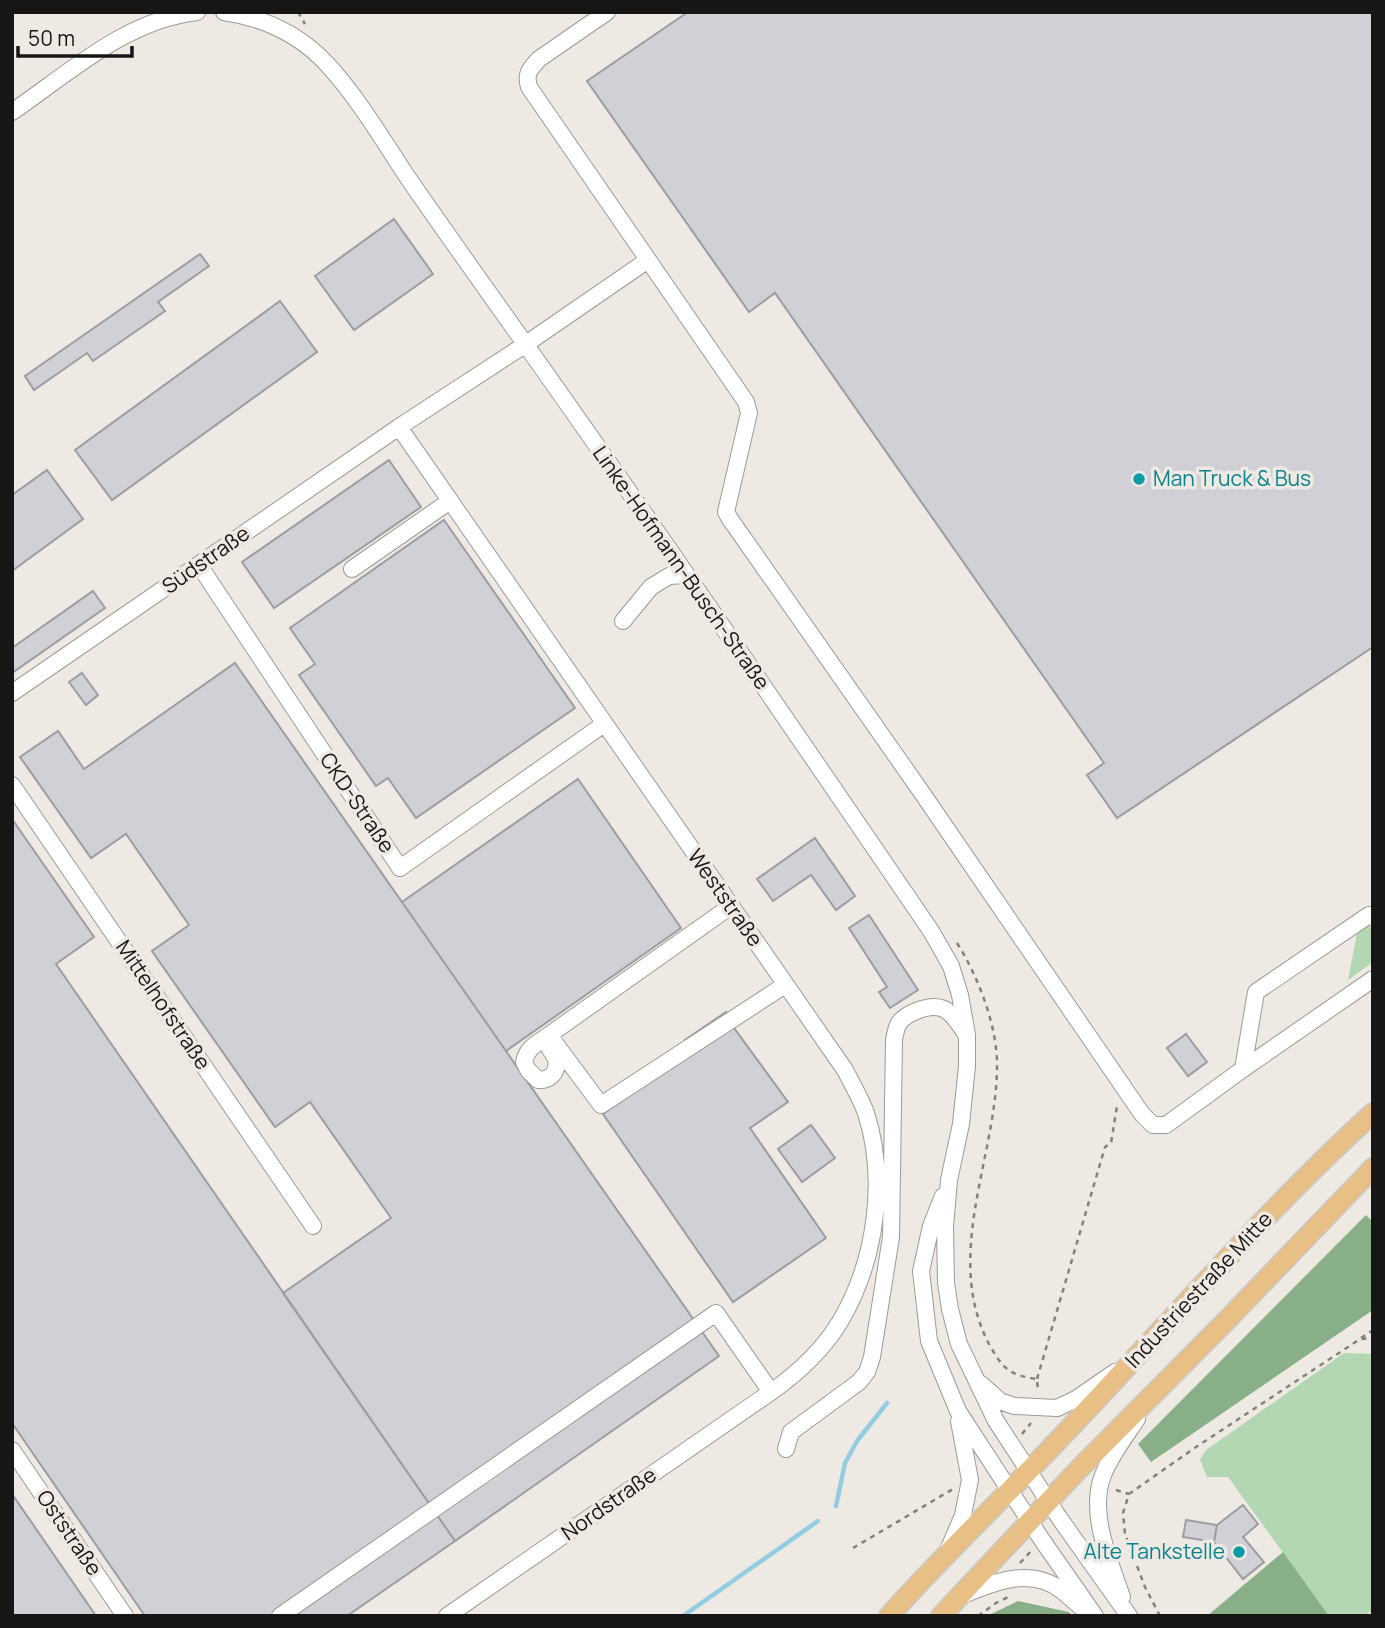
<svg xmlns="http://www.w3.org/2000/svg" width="1385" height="1628" viewBox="0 0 1385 1628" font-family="Manrope,sans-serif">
<rect width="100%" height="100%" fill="#eee9e3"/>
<path fill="#b3d7b2" d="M1372 926 1373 962 1348 980 1357 933 1365 927Z
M1344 1353 1373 1354V1610L1364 1616H1329L1228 1477H1207L1200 1460 1206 1450Z"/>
<path fill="#89af89" d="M1366 1215 1373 1222V1310L1151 1462 1138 1444Z
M1283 1552 1329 1616H1207Z
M1018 1601 1069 1612 1072 1616H987Z"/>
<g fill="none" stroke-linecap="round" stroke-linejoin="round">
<path stroke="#92cde3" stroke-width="4.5" d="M836 1506 845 1463 857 1441 887 1403
M683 1616 818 1521"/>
</g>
<path fill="#d2d0d7" stroke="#9e9ca3" stroke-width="2" d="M688 12H1373V647L1117 818 1087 775 1104 763 775 293 749 312 587 81Z
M394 219 433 274 354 330 315 276Z
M200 254 209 266 158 302 165 311 93 361 87 353 34 390 25 376Z
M280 301 317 352 112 500 75 450Z
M389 460 421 507 274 608 242 562Z
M47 470 83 519 12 571V495Z
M444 520 575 708 416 818 388 778 376 786 299 675 315 664 290 628Z
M93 591 105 608 12 673V648Z
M235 663 719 1356 455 1541 283 1293 391 1218 310 1102 275 1127 152 951 189 925 126 834 91 858 20 757 58 731 84 769Z
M82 673 98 695 86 705 69 682Z
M578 779 681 928 506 1051 402 902Z
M12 819 94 937 56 964 455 1541 347 1616H145L12 1423Z
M815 838 855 896 836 910 811 875 773 901 757 879Z
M869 915 918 990 890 1008 879 992 887 987 849 928Z
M726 1012 729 1021 788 1102 750 1128 826 1238 733 1302 603 1114 692 1051 685 1040Z
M1186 1034 1207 1062 1188 1076 1167 1048Z
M811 1125 835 1158 802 1182 778 1149Z
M12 1494 96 1616H12Z
M1243 1505 1258 1524 1243 1537 1264 1562 1243 1579 1214 1542 1217 1525Z
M1186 1520 1217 1525 1214 1542 1183 1537Z"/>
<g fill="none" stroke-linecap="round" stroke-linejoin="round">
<g stroke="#9e9a94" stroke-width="18">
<path id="minor" d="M224 12C265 18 299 34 327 64 358 98 381 137 406 175 437 220 469 265 501 310 647 515 789 723 931 931L951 966 960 995 967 1035V1066L961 1124 949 1180 945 1227 946 1283 950 1309 959 1344 996 1421 1060 1519 1129 1616
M607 12 539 59C530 69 525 73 529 87L746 402 749 413 726 512 730 519 920 790 1142 1114 1153 1125H1166L1243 1069 1373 979
M12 112C69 73 126 20 197 12
M399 427 845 1070C852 1084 861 1099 866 1113 887 1179 876 1260 841 1320 824 1349 798 1373 771 1392L447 1616
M199 565 400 868 604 724
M352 569 450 501
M623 621 651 587 669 576 686 575
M12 693 399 427 526 344 648 260
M12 785 313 1226
M731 906 549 1035 601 1105 785 985
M549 1035 547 1044C549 1049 555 1055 556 1060 559 1072 549 1081 538 1080L528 1070 524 1062C527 1047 537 1044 549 1035Z
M1243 1069 1256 992 1369 915 1373 917
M943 1196 931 1226 921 1271 929 1341 958 1411 1042 1540 1095 1616
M981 1384 1000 1401 1014 1406 1057 1408 1076 1399 1115 1372
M786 1449 791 1432 859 1382 867 1372 872 1357 891 1237 894 1040C895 1034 896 1028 899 1023 906 1013 929 1004 941 1008 952 1011 959 1024 965 1033
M12 1450 125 1616
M949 1548 963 1515 970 1480 959 1421
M963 1595C994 1582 1030 1567 1061 1590 1068 1596 1075 1602 1082 1608
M1122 1597C1110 1561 1088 1513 1103 1475 1111 1455 1125 1437 1137 1419
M280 1616 716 1313 771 1392"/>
</g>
<g stroke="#c8c7c7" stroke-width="22">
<path id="major" d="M889 1616C946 1552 1008 1494 1066 1432 1168 1325 1264 1212 1373 1113
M941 1616 1078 1470 1226 1321 1373 1168"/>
</g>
<path stroke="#84807c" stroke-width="2.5" stroke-dasharray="5 5" stroke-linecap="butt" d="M298 12 305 24
M957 943C978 976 998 1027 997 1068 996 1158 943 1256 989 1344 1003 1369 1009 1375 1037 1379L1038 1392
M1361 1338 1373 1330
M1037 1379 1105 1147 1111 1143 1117 1106
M1022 1434 1031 1423
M1116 1490 1129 1494
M853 1548 953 1489
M1020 1563 1032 1550
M978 1616 996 1603 1008 1597
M1160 1616 1145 1587 1125 1534 1123 1513 1129 1494 1196 1447 1360 1339 1373 1338"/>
<use href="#minor" stroke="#fff" stroke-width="16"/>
<use href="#major" stroke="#e8c086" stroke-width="19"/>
</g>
<g fill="#0f9aa8" stroke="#eee9e3" stroke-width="2.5">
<circle cx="1139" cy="479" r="7"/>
<circle cx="1239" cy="1552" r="7"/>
</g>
<g text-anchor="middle" stroke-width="7" stroke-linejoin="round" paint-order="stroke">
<g font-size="21" fill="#0d838f" stroke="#eee9e3" text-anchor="start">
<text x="1153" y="486">Man Truck &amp; Bus</text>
<text x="1225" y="1559" text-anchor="end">Alte Tankstelle</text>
</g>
<g font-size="21" fill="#181614" stroke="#eee9e3">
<text transform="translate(206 560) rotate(-35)" y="7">Südstraße</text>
<text transform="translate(681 568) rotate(55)" y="7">Linke-Hofmann-Busch-Straße</text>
<text transform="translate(357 803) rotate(56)" y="7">CKD-Straße</text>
<text transform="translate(725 898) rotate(55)" y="7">Weststraße</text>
<text transform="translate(163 1005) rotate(56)" y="7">Mittelhofstraße</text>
<text transform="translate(1199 1290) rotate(-47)" y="7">Industriestraße Mitte</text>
<text transform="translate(609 1504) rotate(-35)" y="7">Nordstraße</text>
<text transform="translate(69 1533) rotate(56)" y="7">Oststraße</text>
</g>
</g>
<rect width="1385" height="1628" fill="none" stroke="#181614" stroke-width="28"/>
<path d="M18 46v10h114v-10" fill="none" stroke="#181614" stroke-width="3.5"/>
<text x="28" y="46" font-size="21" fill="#181614" stroke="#eee9e3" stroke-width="5" paint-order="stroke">50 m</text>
</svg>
